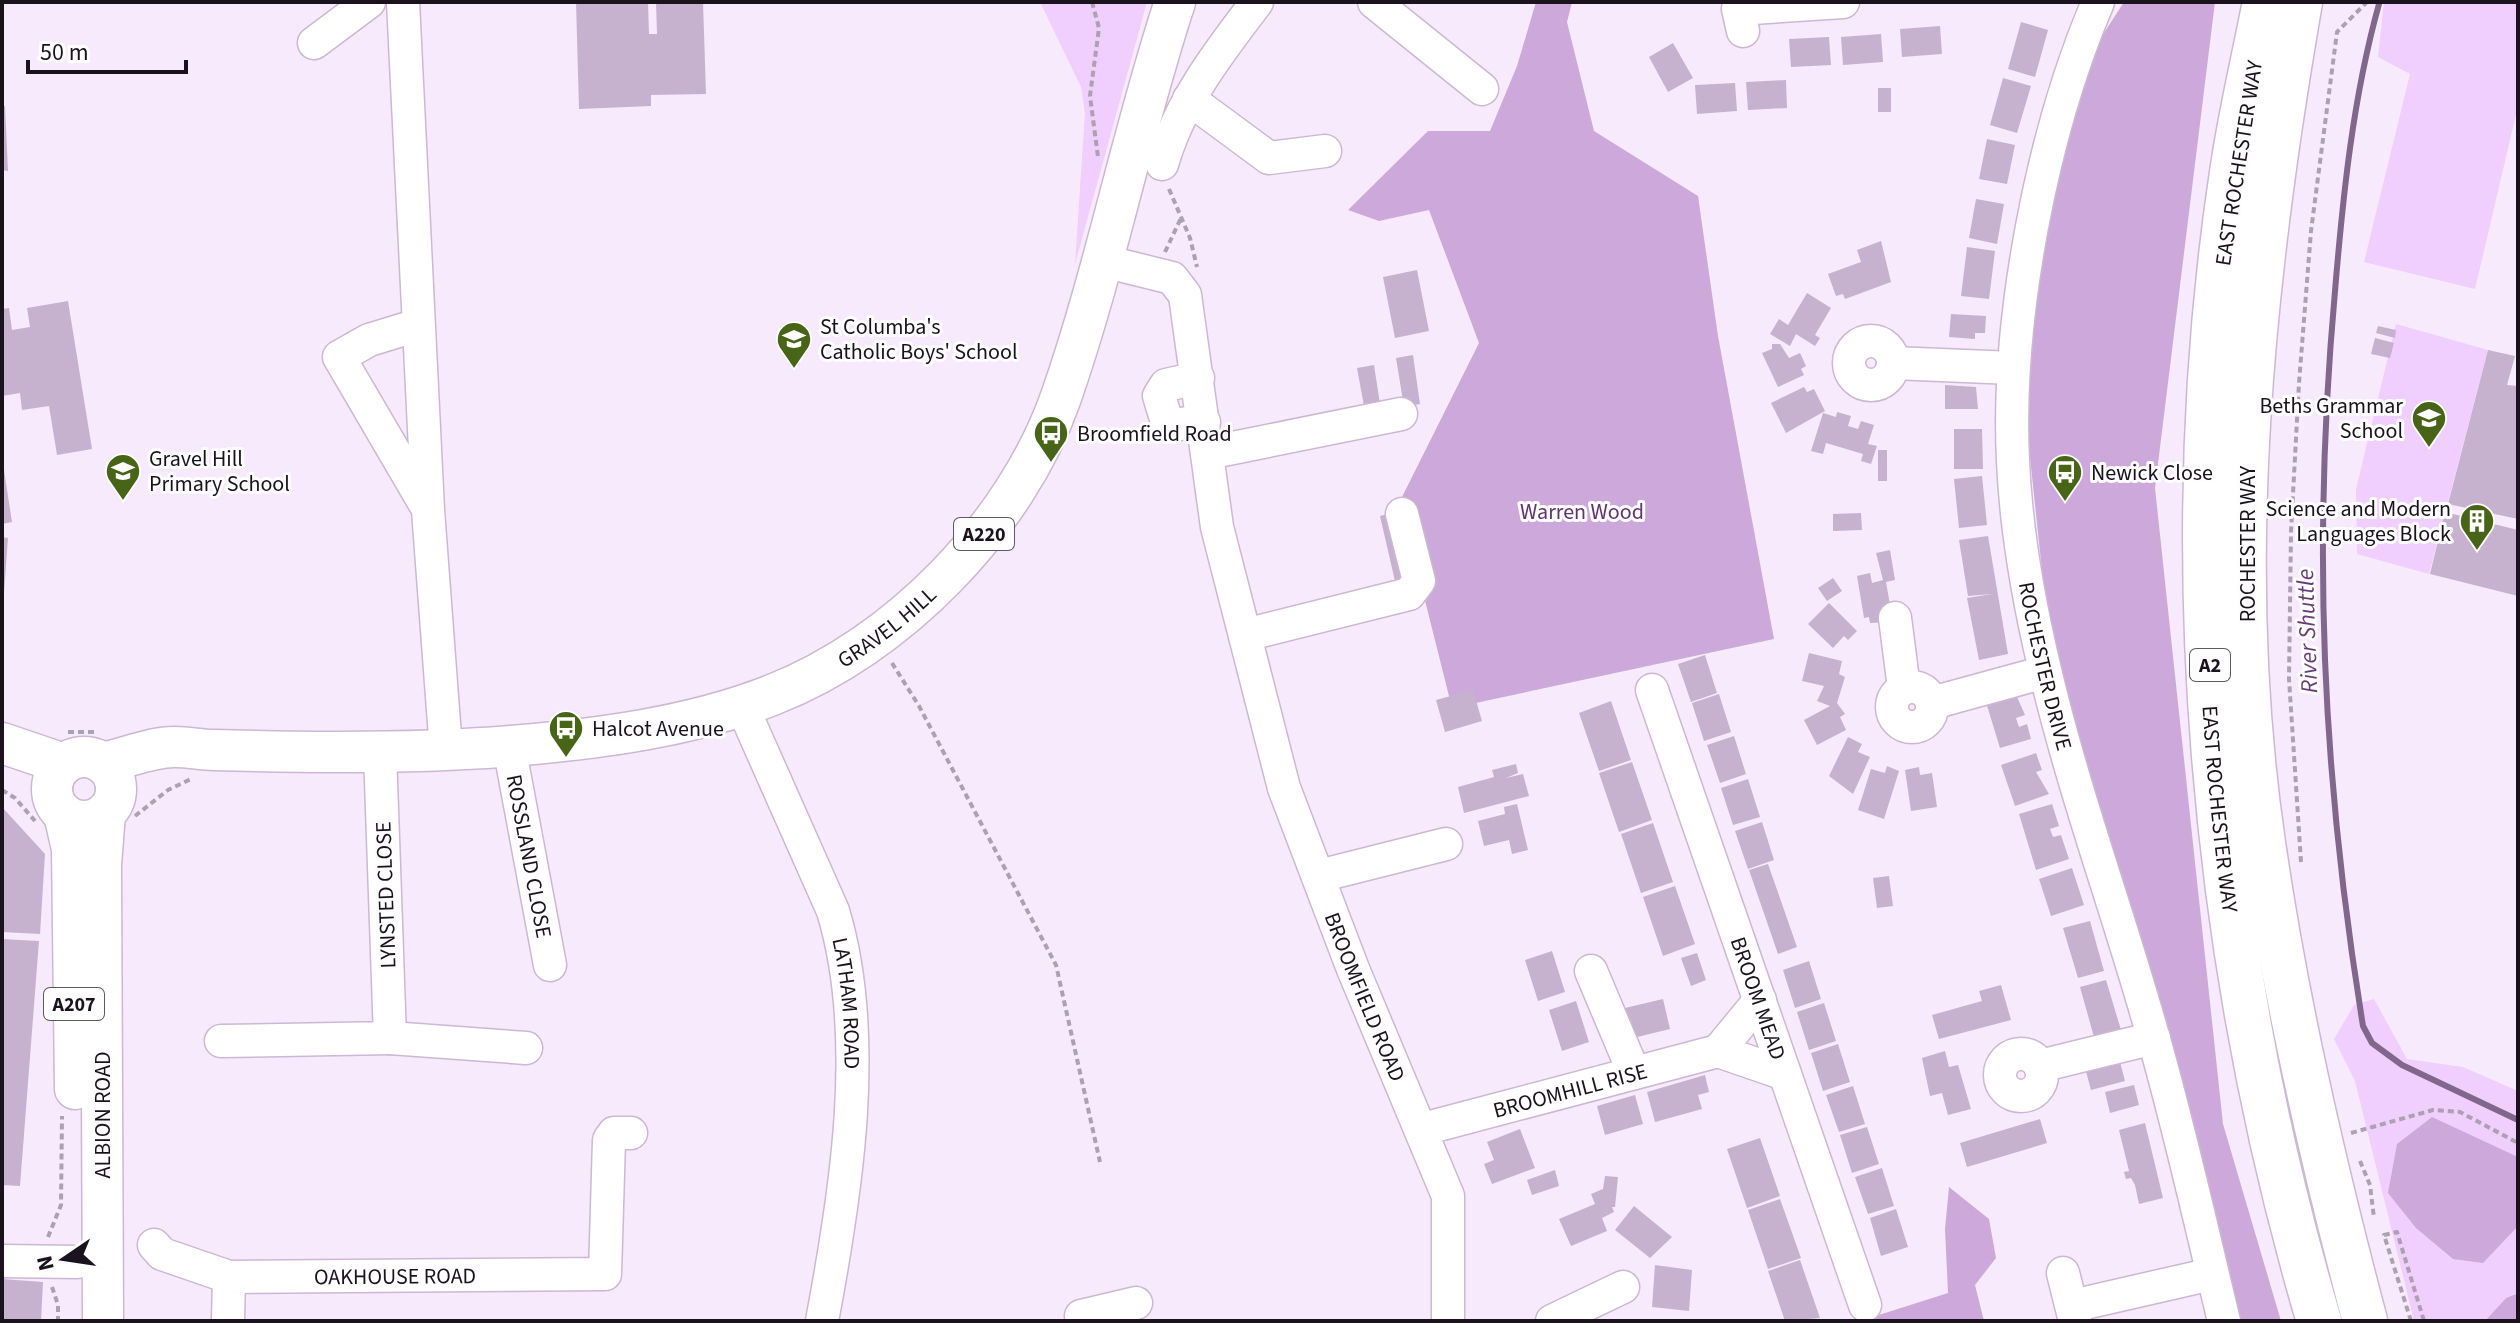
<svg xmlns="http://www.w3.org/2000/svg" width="2520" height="1323" viewBox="0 0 2520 1323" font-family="'Source Sans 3',sans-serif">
<rect width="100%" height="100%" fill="#f7eafc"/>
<path fill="#f0cefe" d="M1040 2H1147L1075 264 1085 113 1081 87Z
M2384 2H2518V106L2475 289 2364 262 2410 74 2378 57Z
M2396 324 2488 350 2429 574 2357 554 2356 489Z
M2374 999 2407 1059 2463 1067 2518 1091V1292L2506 1298 2485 1321H2414L2355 1081 2334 1039 2354 1005Z"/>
<path fill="#cca9da" d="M1536 2H1572L1567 22 1594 131 1698 196 1718 336 1774 639 1452 708 1400 501 1479 343 1429 210 1379 221 1348 210 1428 131H1490L1517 66Z
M2124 2H2215L2155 488 2223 1124 2281 1321H2230L2053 673 2020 364 2078 73Z
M2432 1117 2518 1157V1226L2483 1263 2453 1259 2416 1228 2388 1193 2397 1144Z
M1949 1187 1989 1219 1996 1258 1975 1285 1984 1321H1860L1948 1293 1945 1229Z
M2518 1293V1321H2485L2506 1298Z"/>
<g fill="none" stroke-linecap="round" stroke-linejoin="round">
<path stroke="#81678b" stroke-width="6" d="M2379 4C2353 97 2343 195 2335 291 2312 546 2322 774 2363 1026L2372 1043 2402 1065 2518 1120"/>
</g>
<path fill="#c6b2cf" d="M576 2H648L649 34H657L656 2H703L706 94 651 95V106L579 109Z
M2021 22 2048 30 2035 77 2008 69Z
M1940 26 1942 54 1902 57 1900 29Z
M1881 34 1883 62 1843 65 1841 37Z
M1829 37 1831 65 1791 67 1789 39Z
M1673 43 1693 78 1668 92 1649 57Z
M2003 78 2031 86 2017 133 1990 125Z
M1786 80 1787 108 1748 110 1746 82Z
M1735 83 1737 111 1697 114 1695 85Z
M1878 88H1891V112H1878Z
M2 106H5L8 171 2 170Z
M1987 139 2015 145 2007 184 1979 179Z
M1976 199 2004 204 1997 244 1969 238Z
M1881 241 1891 282 1845 299 1843 294 1836 296 1828 274 1861 262 1857 250Z
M1967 247 1995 251 1989 299 1961 296Z
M1417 270 1429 331 1395 338 1383 277Z
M1807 293 1831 308 1815 335 1820 338 1815 346 1796 334 1790 346 1770 334 1779 319 1788 325Z
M68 301 92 449 57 455 49 406 22 410 20 393 2 396V309L9 308 12 330 30 327 27 308Z
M1951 314 1986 316 1985 333H1975V339L1949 337Z
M2378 326 2396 330 2395 338 2376 333Z
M2375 338 2394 343 2390 358 2371 354Z
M1772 344H1780L1789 358 1800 353 1806 366 1801 369 1804 375 1778 387 1762 353 1772 349Z
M2488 350 2515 356 2507 385 2518 386V519L2448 504Z
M1413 355 1420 404 1404 407 1396 358Z
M1374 365 1380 404 1364 406 1357 368Z
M1945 385 1976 387 1978 409H1945Z
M1804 387 1807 392 1814 389 1825 411 1786 433 1771 403Z
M1837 412 1851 416 1848 426 1858 429 1861 421 1874 425 1868 444 1877 446 1871 464 1861 461 1863 454 1826 443 1823 454 1811 451 1823 413 1836 417Z
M1954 429H1982L1983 469H1954Z
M1878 450H1887V481H1878Z
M4 470 12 522 2 524V471Z
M1982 476 1987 525 1959 528 1954 479Z
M1395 512 1411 577 1395 581 1380 516Z
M2445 512 2518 530V596L2430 574Z
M1861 513 1862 530 1833 531V514Z
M1988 536 2008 654 1979 660 1967 598 1992 594 1968 596 1959 540Z
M2 537 8 538 4 593H2Z
M1890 550 1895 580 1886 582 1893 622 1870 623 1869 617 1864 618 1857 576 1870 573 1872 583 1883 580 1876 553Z
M1833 578 1842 591 1827 601 1818 588Z
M1829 603 1857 631 1848 640 1844 636 1833 648 1808 624Z
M1809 653 1842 661 1839 674 1845 677 1837 703 1845 714 1840 717 1846 730 1817 745 1804 720 1830 706 1817 701 1824 686 1802 681Z
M1705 655 1717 693 1691 702 1678 664Z
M1473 690 1482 721 1445 732 1436 700Z
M2014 690 2025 715 2016 718 2019 727 2027 724 2031 739 2000 748 1985 699Z
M1719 694 1731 732 1704 741 1692 703Z
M1611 701 1631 760 1599 771 1579 713Z
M1734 736 1746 774 1720 783 1707 745Z
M1848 737 1862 744 1858 752 1870 757 1853 794 1829 776Z
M2036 753 2042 770 2036 772 2049 794 2015 806 2001 765Z
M1632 762 1652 820 1619 832 1599 773Z
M1516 764 1518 773 1506 778 1523 774 1529 796 1464 813 1458 787 1494 777 1492 770Z
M1887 766 1899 771 1884 819 1858 810 1871 769 1885 773Z
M1919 767 1920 775 1932 773 1937 807 1911 811 1905 770Z
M1748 779 1760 817 1733 825 1721 788Z
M1517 804 1528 850 1512 854 1509 840 1484 846 1478 821 1505 814 1504 807Z
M2052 804 2059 826 2050 829 2053 837 2061 835 2069 859 2036 870 2019 814Z
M2 807 45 854 40 934 2 932Z
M1762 822 1774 860 1748 869 1735 831Z
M1653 823 1673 882 1641 893 1621 834Z
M1768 864 1797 947 1778 954 1749 870Z
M2072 868 2084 905 2051 916 2039 879Z
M1889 876 1893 906 1877 908 1873 878Z
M1675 886 1695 944 1663 956 1643 897Z
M2090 921 2104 971 2078 978 2063 928Z
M2 939 39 941 20 1186 2 1185Z
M1552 951 1565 992 1538 1001 1525 960Z
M1697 953 1706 980 1691 986 1681 958Z
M1809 961 1821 999 1795 1008 1783 970Z
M2106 980 2121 1030 2094 1037 2080 987Z
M2001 985 2011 1020 1939 1039 1932 1015 1982 1001 1979 991Z
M1663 999 1670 1029 1633 1038 1625 1008Z
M1576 1001 1589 1042 1562 1051 1549 1010Z
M1824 1003 1836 1041 1809 1050 1797 1012Z
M1838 1044 1850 1082 1823 1091 1811 1053Z
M1945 1051 1949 1067 1958 1065 1971 1109 1948 1115 1942 1093 1930 1096 1922 1058Z
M2119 1058 2125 1081 2091 1090 2085 1068Z
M1705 1075 1709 1092 1698 1095 1702 1109 1655 1122 1647 1092Z
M2134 1085 2139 1105 2110 1113 2105 1092Z
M1853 1086 1865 1124 1839 1132 1826 1095Z
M1635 1095 1643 1124 1605 1135 1597 1106Z
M2040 1119 2047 1143 1967 1167 1960 1143Z
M2145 1123 2163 1198 2139 1204 2135 1185 2131 1178 2126 1179 2124 1172 2129 1171 2119 1130Z
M1867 1127 1879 1164 1852 1173 1840 1135Z
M1520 1129 1535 1168 1492 1184 1484 1164 1494 1160 1487 1142Z
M1760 1138 1780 1196 1747 1208 1727 1149Z
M1882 1168 1894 1206 1868 1214 1855 1177Z
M1555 1170 1559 1186 1532 1195 1527 1180Z
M1605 1176 1618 1177 1615 1207H1612L1614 1212 1602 1218 1607 1231 1571 1246 1559 1219 1595 1204 1591 1194 1603 1189Z
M1780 1199 1801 1258 1768 1269 1748 1210Z
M1634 1206 1672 1237 1650 1258 1615 1230Z
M1896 1209 1908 1247 1881 1256 1870 1218Z
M1800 1260 1820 1318 1785 1321 1768 1271Z
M1655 1265 1692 1270 1689 1311 1652 1307Z
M2 1279 43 1282 41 1321H2Z"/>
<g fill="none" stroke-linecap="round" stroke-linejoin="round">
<g stroke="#ccb8d4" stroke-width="35">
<g id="minor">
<path d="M403 2 428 510 446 750"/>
<path d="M1374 2 1482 89"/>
<path id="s1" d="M2098 2C2042 133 2006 319 2013 461 2016 531 2029 603 2045 670 2074 794 2119 914 2153 1036 2180 1130 2201 1226 2224 1321"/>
<path d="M1743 31 1738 9 1843 2"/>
<path d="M314 43 369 2"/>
<path d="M1189 99 1269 158 1325 151"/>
<path d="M1162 164C1180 102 1218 53 1257 2"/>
<path id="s2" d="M1103 261 1172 278 1185 295 1217 527 1284 788 1353 969 1448 1196V1321"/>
<path d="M418 325 369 340 339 357 425 504"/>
<circle cx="1871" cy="363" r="22"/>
<path d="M1893 363 2013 368"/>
<path d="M1198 378 1166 385 1159 396 1168 425 1204 422"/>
<path d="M1208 453 1401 414"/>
<path d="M1895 618 1904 688"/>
<path d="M1245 635 1409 594 1419 581 1402 514"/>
<circle cx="1912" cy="707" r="20"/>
<path id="s3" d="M1652 690 1865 1305"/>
<path d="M1932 703 2045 672"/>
<path id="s4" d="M742 706 833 911C871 1037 846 1194 822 1321"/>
<path id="s5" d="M509 746 550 965"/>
<path d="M1319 876 1446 844"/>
<path d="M1591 971 1634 1073"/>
<path d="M390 1038 526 1048"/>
<path d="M221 1041 390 1038 380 752"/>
<path d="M1718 1051 1760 1000"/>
<circle cx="2021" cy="1075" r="21"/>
<path d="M2040 1066 2154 1038"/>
<path id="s6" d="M1423 1129 1718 1051 1785 1074"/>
<path d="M154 1245 162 1254 229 1277"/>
<path d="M2 1261 77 1262"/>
<path d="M2063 1273 2075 1321"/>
<path d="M2072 1306 2212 1274"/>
<path id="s7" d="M228 1321 229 1277 605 1274 609 1140 614 1133H631"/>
<path d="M1083 1321 1081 1316 1136 1303"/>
<path d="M1552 1321 1623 1287"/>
</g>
</g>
<g stroke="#ccb8d4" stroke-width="43">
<g id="major">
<path d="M2 743 64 764"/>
<circle cx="84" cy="789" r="32"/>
<path id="s8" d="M102 763C125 759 152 746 176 747 189 747 201 750 214 750 312 753 413 754 511 746 598 739 690 727 772 695 898 646 1016 525 1061 397 1106 268 1132 132 1175 2"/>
<path d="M64 814 72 849 75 1089"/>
<path d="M103 1321 101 865 105 813"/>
</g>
</g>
<g stroke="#ccb8d4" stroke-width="47">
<g id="highway">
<path id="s9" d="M2265 2C2254 59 2240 116 2232 173 2175 550 2211 956 2319 1321"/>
<path d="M2300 2C2252 277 2222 565 2263 843 2286 1004 2323 1163 2365 1321"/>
</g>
</g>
<path stroke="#aca1b0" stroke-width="4" stroke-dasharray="6 4" stroke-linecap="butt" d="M1092 2 1099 28 1090 96 1098 157
M1169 189 1190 238 1197 267
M1165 252 1181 218
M892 663 919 706 1056 965 1100 1162
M68 732H95
M2 790 15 798 35 821
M135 816 168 790 191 779
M2301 862 2289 679 2291 531 2299 383 2311 231 2337 32 2367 2
M2351 1133 2433 1110 2460 1112 2518 1143
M2360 1161 2370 1185 2374 1218
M48 1237 61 1205 62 1116
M52 1287 58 1305V1321
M2411 1321 2384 1235 2397 1232 2424 1321"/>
<use href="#minor" stroke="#fff" stroke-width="32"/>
<use href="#major" stroke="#fff" stroke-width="40"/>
<use href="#highway" stroke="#fff" stroke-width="44"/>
</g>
<defs>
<g id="school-pin" transform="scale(1.8)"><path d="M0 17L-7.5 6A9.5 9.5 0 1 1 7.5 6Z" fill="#476417" stroke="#fdfdfd"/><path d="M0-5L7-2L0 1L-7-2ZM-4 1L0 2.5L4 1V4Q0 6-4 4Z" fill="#fff"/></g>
<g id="bus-pin" transform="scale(1.8)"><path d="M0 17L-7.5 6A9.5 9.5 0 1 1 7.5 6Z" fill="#476417" stroke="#fdfdfd"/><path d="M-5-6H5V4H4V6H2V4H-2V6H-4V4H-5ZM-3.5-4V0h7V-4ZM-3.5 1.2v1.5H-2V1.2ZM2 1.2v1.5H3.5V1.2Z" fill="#fff"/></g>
<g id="building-pin" transform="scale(1.8)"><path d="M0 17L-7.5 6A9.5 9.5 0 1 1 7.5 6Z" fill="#476417" stroke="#fdfdfd"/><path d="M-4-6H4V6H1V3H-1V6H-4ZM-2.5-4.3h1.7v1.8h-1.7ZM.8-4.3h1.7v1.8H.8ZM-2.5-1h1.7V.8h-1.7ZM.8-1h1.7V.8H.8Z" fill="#fff"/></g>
</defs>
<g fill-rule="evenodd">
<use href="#school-pin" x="794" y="339"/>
<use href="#school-pin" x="2429" y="418"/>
<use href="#bus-pin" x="1051" y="433"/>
<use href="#school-pin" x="123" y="471"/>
<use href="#bus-pin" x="2065" y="472"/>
<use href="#building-pin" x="2477" y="521"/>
<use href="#bus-pin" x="566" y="728"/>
</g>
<g text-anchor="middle" stroke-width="6" stroke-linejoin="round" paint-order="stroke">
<g fill="#fdfdfd" stroke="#5e5960" stroke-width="2">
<rect x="954" y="518" width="60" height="32" rx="6"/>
<rect x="2190" y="649" width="40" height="32" rx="6"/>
<rect x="44" y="988" width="60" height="32" rx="6"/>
</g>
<g font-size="20" font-weight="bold" fill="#1a131d">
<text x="984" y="541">A220</text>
<text x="2210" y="672">A2</text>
<text x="74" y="1011">A207</text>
</g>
<g font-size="22" fill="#1a131d" stroke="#fdfdfd">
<text transform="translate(2238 163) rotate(-81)" y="8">EAST ROCHESTER WAY</text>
<text transform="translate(2247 544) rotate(-90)" y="8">ROCHESTER WAY</text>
<text dy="8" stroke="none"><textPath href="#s8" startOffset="812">GRAVEL HILL</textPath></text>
<text dy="8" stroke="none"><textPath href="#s1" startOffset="678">ROCHESTER DRIVE</textPath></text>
<text dy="8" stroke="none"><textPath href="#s9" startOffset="812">EAST ROCHESTER WAY</textPath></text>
<text dy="8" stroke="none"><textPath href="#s5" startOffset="112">ROSSLAND CLOSE</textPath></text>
<text transform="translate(385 895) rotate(-92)" y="8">LYNSTED CLOSE</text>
<text dy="8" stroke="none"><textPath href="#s2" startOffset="820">BROOMFIELD ROAD</textPath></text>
<text dy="8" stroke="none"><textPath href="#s3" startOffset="326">BROOM MEAD</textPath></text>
<text dy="8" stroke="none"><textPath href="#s4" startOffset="318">LATHAM ROAD</textPath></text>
<text dy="8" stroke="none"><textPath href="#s6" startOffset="152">BROOMHILL RISE</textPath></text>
<text transform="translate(102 1115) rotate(-90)" y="8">ALBION ROAD</text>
<text dy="8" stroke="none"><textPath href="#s7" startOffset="210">OAKHOUSE ROAD</textPath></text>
</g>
<g font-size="22" fill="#1a131d" stroke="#fdfdfd" text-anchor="start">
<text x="820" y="334">St Columba's<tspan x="820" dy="25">Catholic Boys' School</tspan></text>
<text x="2403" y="413" text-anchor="end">Beths Grammar<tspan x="2403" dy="25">School</tspan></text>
<text x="1077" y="441">Broomfield Road</text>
<text x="149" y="466">Gravel Hill<tspan x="149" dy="25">Primary School</tspan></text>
<text x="2091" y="480">Newick Close</text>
<text x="2451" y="516" text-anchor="end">Science and Modern<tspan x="2451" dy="25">Languages Block</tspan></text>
<text x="592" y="736">Halcot Avenue</text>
</g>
<g font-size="22" fill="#613571" stroke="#fdfdfd">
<text x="1582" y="519">Warren Wood</text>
</g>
<g font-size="24" font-style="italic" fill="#683c78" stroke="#fdfdfd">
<text transform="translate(2307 631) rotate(-92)" y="8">River Shuttle</text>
</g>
</g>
<rect width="2520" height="1323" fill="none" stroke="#1a131d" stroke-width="8"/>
<g transform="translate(64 1259) rotate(257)" stroke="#fdfdfd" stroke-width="6" paint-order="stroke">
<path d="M0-6L14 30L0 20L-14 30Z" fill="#1a131d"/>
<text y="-12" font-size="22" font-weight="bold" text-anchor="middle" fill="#1a131d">N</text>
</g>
<path d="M28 60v12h158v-12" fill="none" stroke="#1a131d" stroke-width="4"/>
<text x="40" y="60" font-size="24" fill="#1a131d" stroke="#fdfdfd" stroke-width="6" paint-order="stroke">50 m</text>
</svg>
